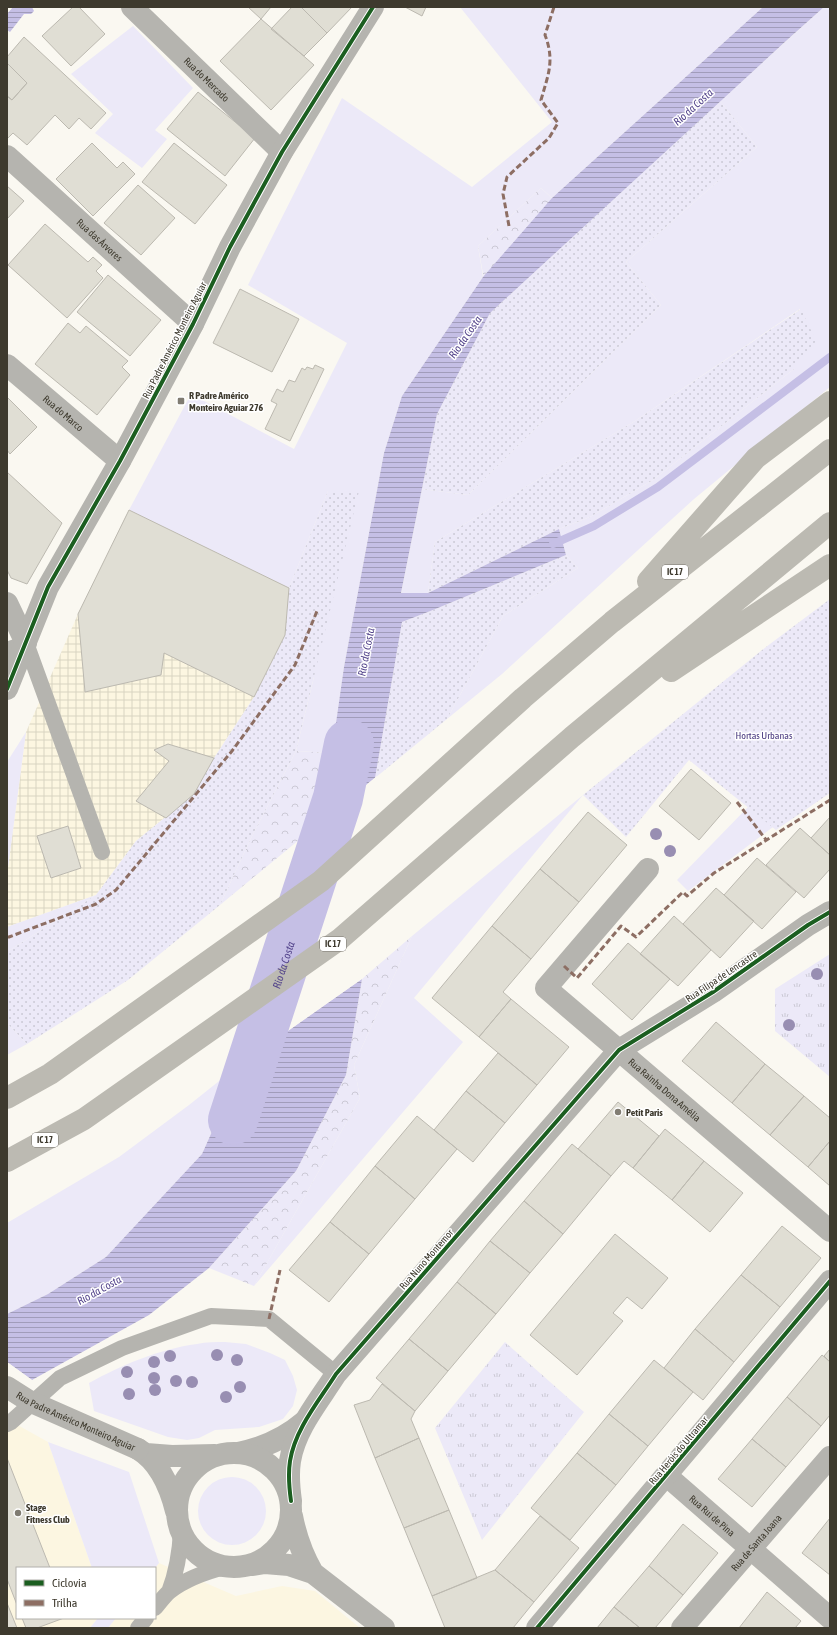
<svg xmlns="http://www.w3.org/2000/svg" width="837" height="1635" viewBox="0 0 837 1635" font-family="'Asap Condensed',sans-serif">
<defs>
<pattern id="industrial-grid" width="8" height="8" patternUnits="userSpaceOnUse"><rect width="8" height="8" fill="#fcf6e1"/><path d="M0 4h8M4 0v8" fill="none" stroke="#d9d4c1"/></pattern>
<pattern id="forest-crowns" width="20" height="18" patternUnits="userSpaceOnUse"><rect width="20" height="18" fill="#ece9f8"/><path d="M2 6a3 3 0 1 1 6 0M12 15a3 3 0 1 1 6 0" fill="none" stroke="#cbc9d5"/></pattern>
<pattern id="park-tufts" width="24" height="20" patternUnits="userSpaceOnUse"><rect width="24" height="20" fill="#ece9f8"/><path d="M3 7l-1-3M5 7V3M7 7l1-3M15 17l-1-3M17 17v-4M19 17l1-3" fill="none" stroke="#cbc9d5"/></pattern>
<pattern id="garden-dots" width="8" height="8" patternUnits="userSpaceOnUse"><rect width="8" height="8" fill="#ece9f8"/><path d="M2 2h.1M6 6h.1" fill="none" stroke="#cbc9d5" stroke-width="1.8" stroke-linecap="round"/></pattern>
<pattern id="water-rules" width="6" height="5" patternUnits="userSpaceOnUse"><rect width="6" height="5" fill="#c5bfe5"/><path d="M0 2.5h6" fill="none" stroke="#a19cba"/></pattern>
</defs>
<rect width="100%" height="100%" fill="#faf8f1"/>
<path fill="#fcf6e1" d="M7 1419 48 1442 92 1568H17V1618H98L90 1628H7Z
M159 1563 236 1596 282 1586 315 1591 360 1628H108L116 1618H155V1568Z"/>
<path fill="url(#industrial-grid)" d="M129 510 289 588 285 635 254 697 214 758 194 794 136 841 96 895 7 927V875L26 732 78 614Z"/>
<path fill="#ece9f8" d="M460 7H763L552 198 541 188 478 246 483 277 402 396 384 453 344 667 332 753 296 751 314 677 328 491 289 588 129 510 191 394 294 449 347 343 248 285 342 98 472 187 552 122Z
M824 7H830V387L694 499 502 674 447 719 503 616 578 568 566 555 559 529 590 517 653 480 794 369 800 309 635 421 435 542 428 593 401 594 422 489 468 495 661 305 626 262 757 147 720 101Z
M133 26 193 88 155 130 167 139 142 168 95 133 113 114 71 74Z
M26 732 7 875V762Z
M583 795 414 998 463 1042 254 1286 360 1098 354 1065 412 936Z
M748 807 773 827 688 891 677 880Z
M96 895 7 952V927Z
M7 1023 27 1044 7 1055Z
M243 1062 202 1154 106 1257 48 1294 7 1314V1223L119 1157 189 1105Z
M225 1342 246 1344 270 1353 285 1360 293 1376 297 1390 293 1406 283 1419 259 1427 215 1430 199 1438 187 1440 168 1437 94 1411 89 1383C122 1365 159 1349 197 1344 206 1342 216 1342 225 1342Z
M48 1442 129 1472 159 1563 155 1568H92Z
M198 1511a34 34 0 1 1 68 0a34 34 0 1 1-68 0Z
M98 1618H116L108 1628H90Z"/>
<path fill="url(#forest-crowns)" d="M541 188 583 227 490 313 478 246Z
M296 751 332 753 322 821 220 905 251 838Z
M412 936 354 1065 360 1098 254 1286 209 1268 296 1171 346 1075 362 979Z"/>
<path fill="url(#park-tufts)" d="M830 954V1077L775 1031V989Z
M505 1342 584 1412 482 1540 435 1428Z"/>
<path fill="url(#garden-dots)" d="M720 101 757 147 626 262 661 305 468 495 422 489 437 414 490 313Z
M801 309 816 341 794 369 653 480 590 517 559 529 428 593 435 542 635 421Z
M328 491H359L296 751 251 838 220 905 128 980 27 1044 7 1023V952L96 895 136 841 194 794 214 758 254 697 285 635 289 588Z
M566 555 578 568 503 616 447 719 375 778 402 622 433 610Z
M830 599V793L776 830 689 760 626 837 583 795 766 647Z"/>
<path fill="url(#water-rules)" d="M13 7H32L34 11 31 14H24L10 32 7 30V14Z
M763 7H824L786 41 490 313 437 414 401 593H428L559 529 566 555 433 610 402 622 375 778 322 821 344 667 384 453 402 396 483 277 552 198Z
M362 979 346 1075 296 1171 209 1268 149 1315 32 1380 7 1362V1314L48 1294 106 1257 202 1154 243 1062Z"/>
<path fill="#faf8f1" d="M377 776 376 779 323 823 321 822Z
M360 977 363 978 240 1065 242 1061Z
M7 1362 32 1380 35 1381 31 1382 7 1364Z"/>
<g fill="none" stroke-linecap="round" stroke-linejoin="round">
<path stroke="#c5bfe5" stroke-width="8" d="M553 544 594 526 658 487 830 357"/>
<path stroke="#c5bfe5" stroke-width="50" id="s1" d="M233 1120 338 798 349 744"/>
</g>
<path fill="#e0ded4" stroke="#bcb9b0" d="M73 7H79L105 34 71 66 42 36Z
M248 7H271L261 19Z
M292 7H301L327 33 304 56 271 29Z
M301 7H352L327 33Z
M405 7H426L422 16Z
M261 19 314 65 271 110 220 61Z
M24 37 106 113 91 129 79 118 69 129 55 115 27 145 13 133 7 139V96L12 100 27 83 7 63V57Z
M7 63 27 83 12 100 7 96Z
M198 92 255 138 225 176 167 129Z
M92 143 117 168 123 162 135 174 93 216 56 179Z
M174 143 227 185 195 224 142 182Z
M138 185 175 218 141 255 104 223Z
M7 186 24 201 7 219Z
M45 224 88 262 93 257 102 265 96 271 103 278 67 318 8 265Z
M108 275 161 320 130 356 77 312Z
M240 289 299 319 272 372 213 343Z
M68 323 80 333 86 326 128 361 122 367 130 375 97 415 35 364Z
M315 365 324 369 290 441 265 429 277 404 271 401 277 389 283 392 289 380 295 382 302 368 305 370 307 367 313 369Z
M7 397 37 427 10 454 7 450Z
M7 472 62 523 27 584 11 578 7 570Z
M129 510 289 588 285 635 254 697 164 653 161 675 85 692 78 614Z
M168 744 214 758 194 794 166 818 136 801 169 761 154 750Z
M691 769 731 803 699 840 659 806Z
M588 812 627 845 579 902 540 869Z
M830 817V855L811 838Z
M68 826 81 868 51 878 37 836Z
M800 828 830 855V869L804 898 766 865Z
M757 858 796 892 762 929 724 895Z
M540 869 579 902 531 959 492 926Z
M716 888 754 921 720 958 683 924Z
M674 916 711 950 678 986 640 954Z
M492 926 531 959 503 992 511 999 479 1037 432 998Z
M628 943 670 979 632 1020 592 984Z
M511 999 569 1047 537 1085 479 1037Z
M716 1022 765 1064 732 1103 682 1061Z
M498 1053 537 1085 505 1123 466 1091Z
M765 1064 804 1096 770 1135 732 1103Z
M466 1091 505 1123 473 1162 434 1130Z
M804 1096 830 1118V1141L808 1167 770 1135Z
M618 1102 659 1136 633 1168 624 1161 611 1176 578 1149Z
M417 1116 457 1149 415 1199 375 1166Z
M665 1129 704 1161 672 1200 633 1168Z
M830 1141V1186L808 1167Z
M572 1144 611 1176 563 1234 524 1201Z
M704 1161 743 1193 710 1232 672 1200Z
M375 1166 415 1199 369 1254 330 1222Z
M524 1201 563 1234 530 1273 490 1241Z
M330 1222 369 1254 329 1302 289 1270Z
M782 1226 821 1258 780 1307 741 1275Z
M615 1234 668 1278 642 1309 627 1297 613 1313 623 1321 577 1375 530 1335Z
M490 1241 530 1273 496 1314 457 1282Z
M741 1275 780 1307 734 1362 695 1329Z
M457 1282 496 1314 448 1371 409 1339Z
M695 1329 734 1362 703 1400 664 1368Z
M409 1339 448 1371 415 1411 376 1378Z
M830 1349V1362L824 1356Z
M822 1355 830 1362V1415L821 1426 787 1397Z
M654 1360 693 1392 648 1446 609 1414Z
M382 1384 415 1411 411 1419 419 1438 375 1458 354 1405 370 1400Z
M787 1397 821 1426 786 1467 752 1439Z
M609 1414 648 1446 616 1485 577 1453Z
M419 1438 449 1510 404 1528 375 1458Z
M752 1439 786 1467 752 1507 718 1479Z
M577 1453 616 1485 570 1540 531 1508Z
M7 1458 50 1568H17V1605L7 1579Z
M449 1510 477 1578 432 1596 404 1528Z
M540 1516 579 1548 534 1602 495 1570Z
M830 1518V1575L802 1553Z
M683 1524 718 1553 683 1595 649 1566Z
M649 1566 683 1595 655 1628H640L614 1607Z
M495 1570 534 1602 513 1628H445L432 1596Z
M767 1592 801 1621 795 1628H739Z
M7 1603 17 1628H7Z
M614 1607 640 1628H597Z
M22 1618H64L37 1628H26Z"/>
<g fill="none" stroke-linecap="round" stroke-linejoin="round">
<path stroke="#b5b4af" stroke-width="16" d="M7 650 26 643 102 852
M7 1424 11 1422 60 1378 122 1348 211 1316 269 1319 336 1374
M169 1592C177 1571 180 1553 181 1531
M155 1608C160 1602 164 1596 170 1591 186 1579 205 1572 225 1567
M138 1628 146 1618"/>
<g stroke="#b5b4af" stroke-width="22">
<path id="s2" d="M132 7 282 152"/>
<path id="s3" d="M7 156 193 324"/>
<path id="s4" d="M7 365 120 461"/>
<path d="M7 603 26 643"/>
<path id="s5" d="M648 869 546 988 830 1231"/>
<path d="M238 1453C264 1448 284 1439 304 1422"/>
<path id="s6" d="M667 1476 830 1618"/>
<path d="M291 1501C289 1487 288 1474 290 1461 295 1429 319 1401 336 1374L619 1050 713 992 808 925 830 912"/>
<path d="M537 1628 830 1281"/>
<path id="s7" d="M682 1628 830 1457"/>
</g>
<path stroke="#b5b4af" stroke-width="22" d="M7 689 48 587 120 461 193 324 230 247 282 152 373 7
M138 1449C160 1462 170 1487 176 1511
M177 1510a57 57 0 1 1 114 0a57 57 0 1 1-114 0Z
M146 1454 172 1456 215 1455
M292 1516C296 1537 302 1554 313 1573
M253 1565 265 1563 289 1565 313 1573 384 1628"/>
<path stroke="#bcbab2" stroke-width="22" d="M648 581 756 458 830 402
M671 671 830 565
M7 1098 50 1074 321 881 523 698 612 622 830 450
M7 1161 84 1119 340 939 572 737 830 523"/>
<path stroke="#b5b4af" stroke-width="22" id="s8" d="M7 1387 29 1401 138 1449"/>
<path stroke="#8d6e63" stroke-width="3" stroke-dasharray="6 3" stroke-linecap="butt" d="M509 226 503 194 507 177 549 138 558 123 541 100C548 75 555 61 545 35L554 7
M737 802 767 841
M7 937H9L96 904 116 890 232 751 295 665 317 611
M564 966 577 978 621 926 636 937 683 892 687 896 714 873 830 800
M269 1319 280 1270"/>
<g stroke="#fff" stroke-width="6">
<path id="cycleway" d="M7 689 48 587 120 461 193 324 230 247 282 152 373 7
M291 1501C289 1487 288 1474 290 1461 295 1429 319 1401 336 1374L619 1050 713 992 808 925 830 912
M537 1628 830 1281"/>
</g>
<use href="#cycleway" stroke="#1b5e20" stroke-width="4"/>
</g>
<g fill="#988eb2">
<circle cx="656" cy="834" r="6"/>
<circle cx="670" cy="851" r="6"/>
<circle cx="817" cy="974" r="6"/>
<circle cx="789" cy="1025" r="6"/>
<circle cx="217" cy="1355" r="6"/>
<circle cx="170" cy="1356" r="6"/>
<circle cx="237" cy="1360" r="6"/>
<circle cx="154" cy="1362" r="6"/>
<circle cx="127" cy="1372" r="6"/>
<circle cx="154" cy="1378" r="6"/>
<circle cx="176" cy="1381" r="6"/>
<circle cx="192" cy="1382" r="6"/>
<circle cx="240" cy="1387" r="6"/>
<circle cx="155" cy="1390" r="6"/>
<circle cx="129" cy="1394" r="6"/>
<circle cx="226" cy="1397" r="6"/>
</g>
<g fill="#807c72" stroke="#fff" stroke-width="1.5">
<rect x="177" y="397" width="8" height="8" rx="2"/>
<circle cx="618" cy="1112" r="4"/>
<circle cx="18" cy="1513" r="4"/>
</g>
<g text-anchor="middle" stroke-width="3" stroke-linejoin="round" paint-order="stroke">
<g fill="#fff" stroke="#78756d" stroke-width="1">
<rect x="662" y="565" width="26" height="14" rx="3"/>
<rect x="320" y="937" width="26" height="14" rx="3"/>
<rect x="32" y="1133" width="26" height="14" rx="3"/>
</g>
<g font-size="9" font-weight="bold" fill="#3e3a2e">
<text x="675" y="575">IC 17</text>
<text x="333" y="947">IC 17</text>
<text x="45" y="1143">IC 17</text>
</g>
<g font-size="10" fill="#3e3a2e" stroke="#fff">
<text dy="4" stroke="none"><textPath href="#s2" startOffset="104">Rua do Mercado</textPath></text>
<text dy="4" stroke="none"><textPath href="#s3" startOffset="125">Rua das Árvores</textPath></text>
<text transform="translate(174 340) rotate(-63)" y="4">Rua Padre Américo Monteiro Aguiar</text>
<text dy="4" stroke="none"><textPath href="#s4" startOffset="74">Rua do Marco</textPath></text>
<text transform="translate(721 976) rotate(-34)" y="4">Rua Filipa de Lencastre</text>
<text dy="4" stroke="none"><textPath href="#s5" startOffset="313">Rua Rainha Dona Amélia</textPath></text>
<text transform="translate(426 1259) rotate(-49)" y="4">Rua Nuno Montemor</text>
<text dy="4" stroke="none"><textPath href="#s8" startOffset="77">Rua Padre Américo Monteiro Aguiar</textPath></text>
<text transform="translate(678 1450) rotate(-50)" y="4">Rua Heróis do Ultramar</text>
<text dy="4" stroke="none"><textPath href="#s6" startOffset="60">Rua Rui de Pina</textPath></text>
<text dy="4" stroke="none"><textPath href="#s7" startOffset="113">Rua de Santa Joana</textPath></text>
</g>
<g font-size="10" font-weight="bold" fill="#3e3a2e" stroke="#fff" text-anchor="start">
<text x="189" y="399">R Padre Américo<tspan x="189" dy="12">Monteiro Aguiar 276</tspan></text>
<text x="626" y="1116">Petit Paris</text>
<text x="26" y="1511">Stage<tspan x="26" dy="12">Fitness Club</tspan></text>
</g>
<g font-size="10" fill="#48387e" stroke="#fff">
<text x="764" y="739">Hortas Urbanas</text>
</g>
<g font-size="11" font-style="italic" fill="#53448b" stroke="#fff">
<text transform="translate(693 107) rotate(-42)" y="4">Rio da Costa</text>
<text transform="translate(465 337) rotate(-55)" y="4">Rio da Costa</text>
<text transform="translate(366 652) rotate(-79)" y="4">Rio da Costa</text>
<text dy="4" stroke="none"><textPath href="#s1" startOffset="163">Rio da Costa</textPath></text>
<text transform="translate(99 1290) rotate(-29)" y="4">Rio da Costa</text>
</g>
</g>
<rect width="837" height="1635" fill="none" stroke="#3e3a2e" stroke-width="16"/>
<rect x="16" y="1567" width="140" height="52" fill="#ffffff" stroke="#b2b0ab"/>
<rect x="24" y="1580" width="20" height="6" fill="#1b5e20" stroke="#b2b0ab"/>
<text x="52" y="1587" font-size="12" fill="#3e3a2e">Ciclovia</text>
<rect x="24" y="1600" width="20" height="6" fill="#8d6e63" stroke="#b2b0ab"/>
<text x="52" y="1607" font-size="12" fill="#3e3a2e">Trilha</text>
</svg>
